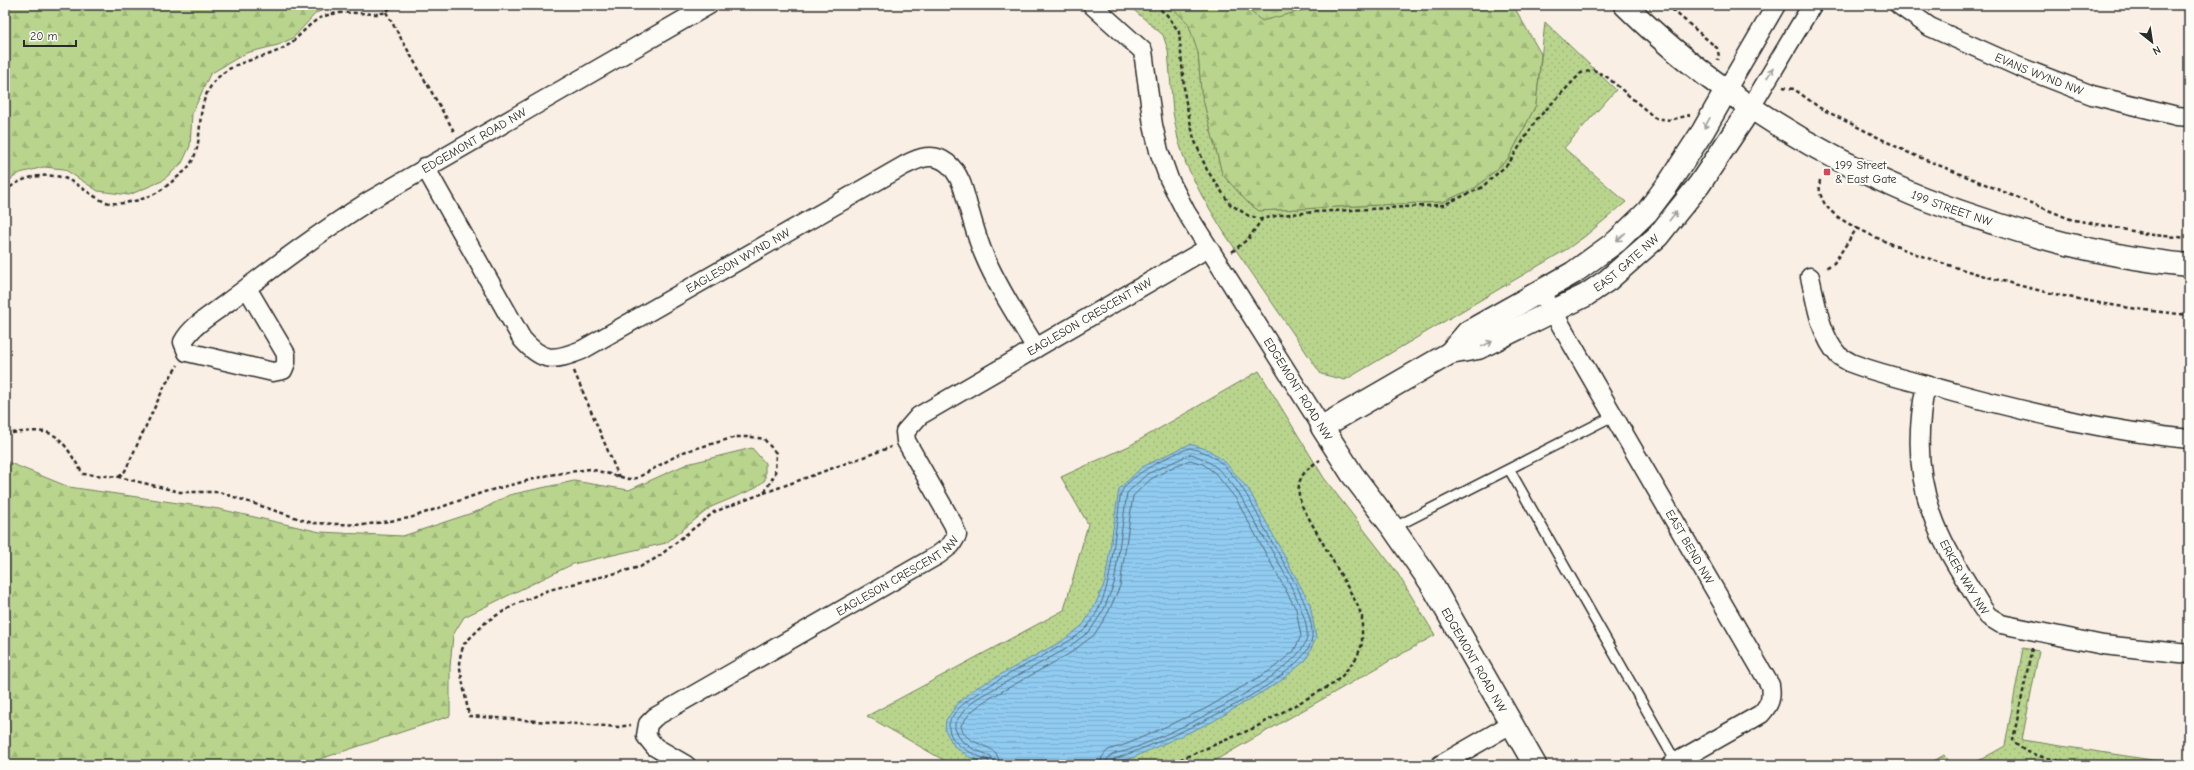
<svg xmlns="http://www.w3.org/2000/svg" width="2194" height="770" viewBox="0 0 2194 770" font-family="'Comic Neue',sans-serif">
<defs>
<pattern id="forest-firs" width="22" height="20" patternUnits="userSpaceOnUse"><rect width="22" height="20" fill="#b9d58d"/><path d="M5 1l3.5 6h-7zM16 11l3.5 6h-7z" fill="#9fb77a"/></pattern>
<pattern id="wetland-marsh" width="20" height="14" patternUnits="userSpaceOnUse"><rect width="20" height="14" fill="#b9d58d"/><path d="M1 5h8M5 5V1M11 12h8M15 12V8" fill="none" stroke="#9fb77a"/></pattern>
<pattern id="park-dots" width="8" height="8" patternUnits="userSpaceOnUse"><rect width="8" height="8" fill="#b9d58d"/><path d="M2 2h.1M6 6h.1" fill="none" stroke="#9fb77a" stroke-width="1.8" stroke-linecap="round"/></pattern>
<pattern id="water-rules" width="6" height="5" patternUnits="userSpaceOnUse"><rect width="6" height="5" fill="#90cbf0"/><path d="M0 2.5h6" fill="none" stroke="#7caece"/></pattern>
</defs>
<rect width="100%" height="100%" fill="#f9efe4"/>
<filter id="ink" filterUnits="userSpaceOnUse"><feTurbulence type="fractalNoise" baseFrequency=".025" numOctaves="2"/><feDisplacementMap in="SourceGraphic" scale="8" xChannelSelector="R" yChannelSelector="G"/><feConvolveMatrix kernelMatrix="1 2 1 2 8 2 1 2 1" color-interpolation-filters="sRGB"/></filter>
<g filter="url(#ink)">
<path fill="url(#forest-firs)" stroke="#72805c" d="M5 5H377L330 7 316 13 293 38 278 45 246 53 210 74 192 114 190 146 182 163 162 181 129 195 98 191 64 169 44 167 20 173 5 183Z
M1167 5H1242L1262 20 1323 5H1513L1541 54 1536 105 1509 158 1477 187 1443 202 1259 211 1248 203 1222 174 1201 92 1198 53Z
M752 448 765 463V480L754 489 711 507 666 543 573 564 464 617 453 635 450 667V716L302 765H5V461L69 487 219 509 320 532 403 536 481 510 509 495 574 481 629 490 687 464Z"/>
<path fill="url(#wetland-marsh)" stroke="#72805c" d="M1242 5H1323L1262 21Z"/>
<path fill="url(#park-dots)" stroke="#72805c" d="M1128 5H1169L1188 23 1198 53 1201 92 1222 174 1248 203 1259 211 1443 202 1477 187 1509 158 1536 105 1545 22 1616 90 1564 148 1626 202 1584 237 1567 249 1345 380 1321 374 1225 234 1202 196 1186 164 1178 139 1173 112 1168 50 1163 35Z
M1259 371 1324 478 1396 571 1435 635 1207 765H952L867 716 1064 610 1088 524 1061 477 1129 446Z
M2023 648 2039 651 2022 740 2152 760 2189 762V765H1971L2005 746Z
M1944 755 1950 765H1927Z"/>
<path fill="url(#water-rules)" stroke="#688ba1" d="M1190 444 1209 450 1225 462 1249 490 1310 604 1316 638 1306 660 1279 682 1212 722 1132 758 1109 765H991L969 757 954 746 945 730 946 720 959 702 974 689 1062 641 1083 625 1095 605 1105 582 1119 489 1142 467Z"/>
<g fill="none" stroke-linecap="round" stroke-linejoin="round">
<path stroke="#536b7a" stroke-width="1" d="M990 765 988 760C974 754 952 747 949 729 944 695 1066 652 1087 627 1113 595 1111 554 1118 515 1119 508 1119 498 1122 491 1129 475 1174 453 1190 448 1196 450 1202 451 1208 454 1236 468 1254 508 1268 535 1282 561 1314 608 1312 637 1310 679 1152 747 1114 759L1111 765
M995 765 991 756 973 749 961 740 955 729V723L966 708 979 697 1066 649 1090 631 1104 609 1114 584 1127 493 1147 474 1191 454C1226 465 1241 496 1258 527 1271 550 1310 612 1307 637 1303 674 1164 737 1129 750 1124 752 1117 752 1112 755 1108 757 1106 761 1106 765
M1001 765 996 753C985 743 963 743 961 725L971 712 983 702 1069 654 1094 635 1108 613 1120 586 1133 496 1151 479 1175 466 1190 460 1203 464 1215 473 1236 499 1296 609 1301 636 1294 651 1271 670 1205 709 1127 744 1108 750 1102 757 1100 765"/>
<path stroke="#688ba1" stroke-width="5" d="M5 8 8 5"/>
<g stroke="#2b2b2b" stroke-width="12">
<path id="lane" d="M1509 469 1676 762
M1393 528 1613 416"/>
</g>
<g stroke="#2b2b2b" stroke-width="21">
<g id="street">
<path d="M1092 5 1143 51 1153 125 1159 151 1169 179 1186 212 1322 427"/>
<path id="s1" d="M1899 5 1930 27 2017 66 2092 95 2177 116 2189 117"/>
<path d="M1727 89 1776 5"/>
<path d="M1751 107 1812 5"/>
<path id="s2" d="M425 167 522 339C543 363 554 361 582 350L905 165C919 158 933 152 947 163 960 173 964 190 968 206 973 222 977 239 984 255 998 288 1018 318 1036 348"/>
<path d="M1810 277C1816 301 1820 335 1838 355 1841 358 1847 360 1851 363 1885 376 1921 383 1956 393 2034 414 2109 431 2189 439"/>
<path id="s3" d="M247 288 286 354V363L283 370 273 372 187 352 183 342C192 325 213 314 228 302 274 267 320 232 369 201L709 5"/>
<path id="s4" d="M1541 291 1770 685C1772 698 1770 704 1761 714L1671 765"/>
<path id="s5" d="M1926 385C1917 427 1917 473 1932 514 1943 547 1964 577 1981 606L1988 616 2001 624 2103 645 2189 654"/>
<path id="s6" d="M686 765 655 747 646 736 648 724 655 717 938 555 951 545 957 535 953 524 906 441 905 432 919 416 1208 248"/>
<path d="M1440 765 1511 724"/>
</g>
</g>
<g stroke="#2b2b2b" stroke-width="25">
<g id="secondary">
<path id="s7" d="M1625 5C1706 85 1805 149 1910 193 1938 205 1967 214 1997 224 2059 244 2123 259 2189 265"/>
<path d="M1450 353 1468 332 1573 273 1617 241 1647 212 1669 183 1703 131 1727 89"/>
<path id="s8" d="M1535 765 1431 583 1393 528 1352 474 1322 427 1450 353 1478 348 1586 295 1608 280 1658 236 1677 212 1699 185 1751 107"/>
</g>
</g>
<path stroke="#2b2b2b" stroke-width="2.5" stroke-dasharray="4 3" stroke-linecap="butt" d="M1155 5 1167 15 1179 32 1185 98 1194 139 1207 170 1230 204 1249 216 1262 219 1280 215 1315 212 1443 205 1481 188 1509 163 1537 119 1581 73 1594 70 1607 77 1655 118 1670 120 1690 115
M1667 5 1717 48 1719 56 1718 60
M386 12 455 133
M1783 87 1794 89 1820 108 1909 153 2070 219 2153 235 2189 238
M1820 180C1816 205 1837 218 1857 228L1834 263 1824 269
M5 192C19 177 44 172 64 178 78 183 90 195 103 201 114 206 134 202 145 198 157 194 167 186 175 179 180 175 186 171 189 166 205 144 195 115 208 91 227 57 259 63 285 47 299 39 309 21 325 16 341 10 363 14 379 14L386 12 393 5
M1857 228C1895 248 1937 262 1978 274 2049 295 2115 308 2189 315
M1232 252 1249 238 1262 219
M574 371 619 477
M5 434C57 427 57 431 83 474L119 477 180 492H219L312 523 363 525 410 518 484 492 549 475 590 469 629 479 637 478 683 452 736 437H752L764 439 776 453 775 474 764 493 714 512 658 557 640 567 549 590 516 604 487 621 464 644 461 653 459 663 469 716 618 727 631 725
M119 477 125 471 165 385 178 365
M764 493 891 447
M2032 648 2013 740C2024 759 2071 762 2091 765
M1167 765 1254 728 1333 684 1342 676 1357 657 1362 644V617L1357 604 1302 506C1294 484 1300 472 1320 460"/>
<use href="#lane" stroke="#fdfcf7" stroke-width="9"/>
<use href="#street" stroke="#fdfcf7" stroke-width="18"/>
<use href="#secondary" stroke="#fdfcf7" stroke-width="22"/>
</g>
<defs><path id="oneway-shaft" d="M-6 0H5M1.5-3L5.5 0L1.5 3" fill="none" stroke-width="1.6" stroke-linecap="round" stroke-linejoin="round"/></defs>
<g stroke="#9e9e9b">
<use href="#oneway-shaft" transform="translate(1770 73) rotate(-59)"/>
<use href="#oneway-shaft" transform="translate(1707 123) rotate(119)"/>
<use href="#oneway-shaft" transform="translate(1673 216) rotate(-51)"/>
<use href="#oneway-shaft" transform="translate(1621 237) rotate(137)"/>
<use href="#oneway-shaft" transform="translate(1487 344) rotate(-26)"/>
</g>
</g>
<rect fill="#d1495b" stroke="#fdfcf7" stroke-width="1.5" x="1823" y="168" width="8" height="8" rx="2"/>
<g text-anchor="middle" stroke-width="4" stroke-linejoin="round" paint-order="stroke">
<g font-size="12" fill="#2b2b2b" stroke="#fdfcf7">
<text dy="4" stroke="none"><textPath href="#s1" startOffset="157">EVANS WYND NW</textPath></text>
<text dy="4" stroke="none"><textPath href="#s3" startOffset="558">EDGEMONT ROAD NW</textPath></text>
<text dy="4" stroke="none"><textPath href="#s7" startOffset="388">199 STREET NW</textPath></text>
<text dy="4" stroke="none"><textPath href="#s2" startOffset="445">EAGLESON WYND NW</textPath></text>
<text dy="4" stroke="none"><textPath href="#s8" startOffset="748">EAST GATE NW</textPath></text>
<text dy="4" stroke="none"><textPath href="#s6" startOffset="761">EAGLESON CRESCENT NW</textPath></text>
<text transform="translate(1298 389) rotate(58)" y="4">EDGEMONT ROAD NW</text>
<text dy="4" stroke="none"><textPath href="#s4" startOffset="296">EAST BEND NW</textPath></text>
<text dy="4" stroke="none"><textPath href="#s6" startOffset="353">EAGLESON CRESCENT NW</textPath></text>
<text dy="4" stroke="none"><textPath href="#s5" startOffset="202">ERKER WAY NW</textPath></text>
<text transform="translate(1474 660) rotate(60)" y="4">EDGEMONT ROAD NW</text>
</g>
<g font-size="12" fill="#2b2b2b" stroke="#fdfcf7" text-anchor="start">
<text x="1835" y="169">199 Street<tspan x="1835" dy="14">&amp; East Gate</tspan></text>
</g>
</g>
<rect width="2194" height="770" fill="none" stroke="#fdfcf7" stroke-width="20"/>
<rect x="10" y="10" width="2174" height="750" fill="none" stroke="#2b2b2b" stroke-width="1.5" filter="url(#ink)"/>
<g transform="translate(2152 42) rotate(150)" stroke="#fdfcf7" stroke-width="3" paint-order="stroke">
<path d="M0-3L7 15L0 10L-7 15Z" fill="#2b2b2b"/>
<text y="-6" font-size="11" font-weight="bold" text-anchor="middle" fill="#2b2b2b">N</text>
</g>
<path d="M24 40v6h52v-6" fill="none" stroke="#2b2b2b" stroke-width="2"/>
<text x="30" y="40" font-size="12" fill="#2b2b2b" stroke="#fdfcf7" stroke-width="3" paint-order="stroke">20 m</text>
</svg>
